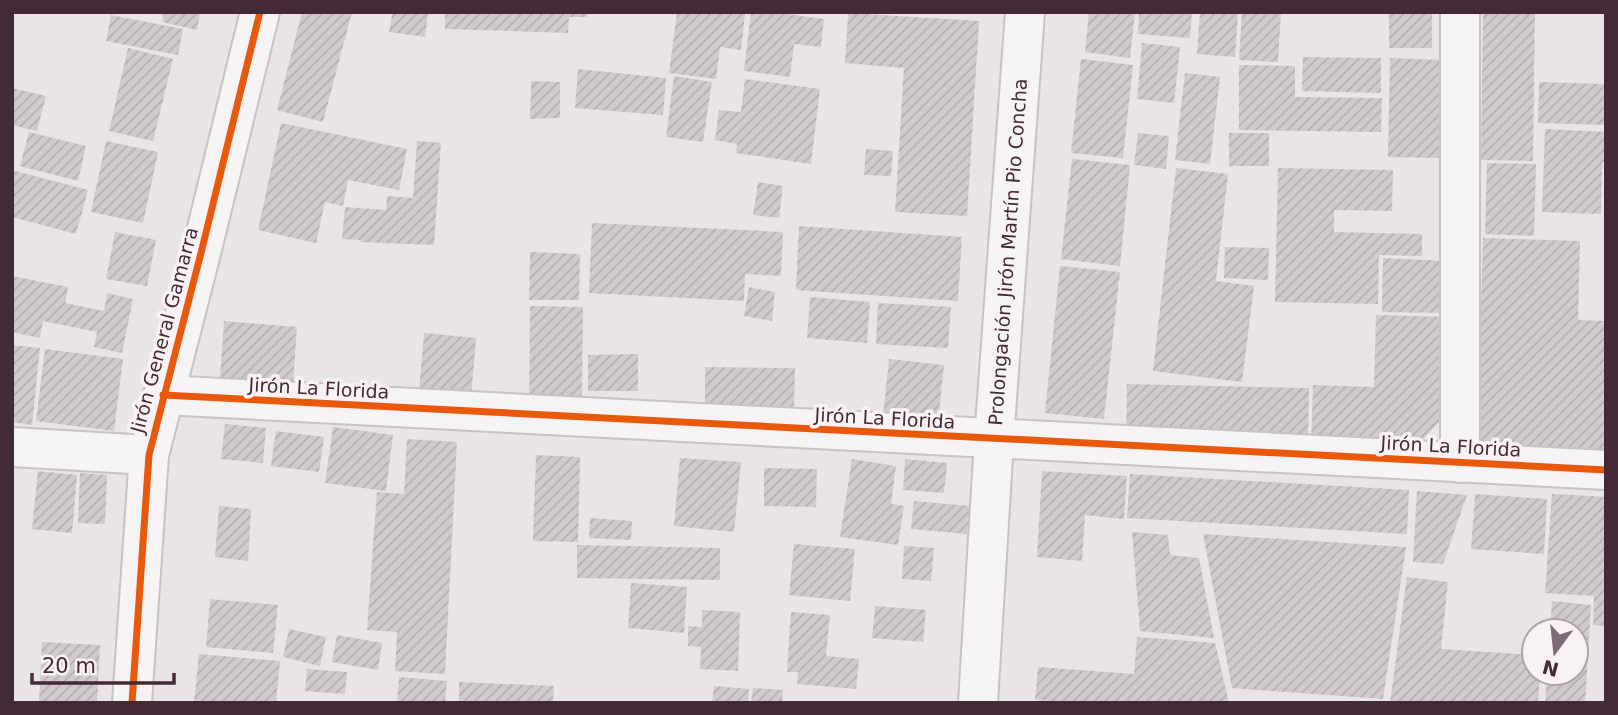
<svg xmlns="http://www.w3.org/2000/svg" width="1618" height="715" viewBox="0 0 1618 715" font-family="'DejaVu Sans',sans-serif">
<defs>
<pattern id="building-hatch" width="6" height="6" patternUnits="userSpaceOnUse" patternTransform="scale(1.75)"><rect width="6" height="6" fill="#d0cace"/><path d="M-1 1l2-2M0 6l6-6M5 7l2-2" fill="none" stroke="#b4aeb2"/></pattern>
</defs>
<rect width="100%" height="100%" fill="#e9e4e7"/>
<path fill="url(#building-hatch)" d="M164 12H200L197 30 162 22Z
M302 12H352L323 122 277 110Z
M386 12H428L425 37 389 32 392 15Z
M445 12H587V17H569L568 33 445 29Z
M677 12 745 14 741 50 720 47 716 79 669 73Z
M751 12H772L824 19 821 47 794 44 790 77 744 71Z
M1089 12H1135L1130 58 1085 52Z
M1139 12H1192L1190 38 1138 34Z
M1200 12H1238L1235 57 1197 54Z
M1242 12H1281L1278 62 1239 60Z
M1389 12H1432V48H1389Z
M1483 12H1535L1533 161 1481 160Z
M848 13 979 21 967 216 895 212 904 68 845 63Z
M111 15 183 29 178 55 106 41Z
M1142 43 1180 47 1174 103 1137 99Z
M128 48 173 59 153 141 109 131Z
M1303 57 1381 58V93L1302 91Z
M1390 58 1441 60 1439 158 1388 157Z
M1081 59 1133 65 1123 158 1071 153Z
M1239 65 1295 66V97L1382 98 1381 132 1239 130Z
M578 69 666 78 663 115 575 108Z
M1185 73 1220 77 1210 164 1175 160Z
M674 76 712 82 703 142 666 137Z
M745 79 820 89 811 164 736 153 737 144 715 140 719 110 741 112Z
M531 81 560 82V118L530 119Z
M1539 82 1606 84V125L1538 123Z
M12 88 46 96 37 131 12 125Z
M281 123 407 149 399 190 348 180 343 206 325 202 316 243 258 230Z
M1545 129 1606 132V162H1602L1601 214 1542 212Z
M29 132 86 146 78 181 20 166Z
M1138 133 1169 136 1166 169 1134 165Z
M1229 133H1269V166H1229Z
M106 141 158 152 143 223 91 212Z
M417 141 441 143 434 245 360 242 361 240 342 239 345 207 386 210 387 196 413 198Z
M866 149 893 151 891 176 864 175Z
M1072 159 1130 165 1120 266 1061 259Z
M1487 163 1536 164 1534 236 1485 234Z
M1176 168 1228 174 1216 281 1254 286 1242 382 1153 371Z
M1278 168 1393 170 1392 211 1334 210V232L1422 234V256L1379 255 1378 304 1275 302Z
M12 170 88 190 76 234 12 217Z
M758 182 783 186 779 218 753 215Z
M592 223 783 232 781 276 745 274 744 301 589 293Z
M799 226 962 237 958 301 796 290Z
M115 232 156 240 147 286 106 279Z
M1483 238 1580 241 1578 320 1606 321V453L1477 449Z
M1225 247 1269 248 1268 280 1224 278Z
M530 252 580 254 579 300H529Z
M1383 258 1447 261 1446 313 1382 312Z
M1060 266 1120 272 1104 419 1045 413Z
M12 276 68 287 65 303 104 311 107 293 133 299 122 353 94 347 97 332 43 321 40 338 12 332Z
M749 287 775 292 772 321 744 316Z
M810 297 870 302 867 343 807 338Z
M878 303 951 307 948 348 876 344Z
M530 306 583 307 582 399 529 398Z
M1376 315 1448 317 1446 415 1412 450 1311 446 1313 385 1374 387Z
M224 321 297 327 293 384 220 379Z
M424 333 476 338 471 396 419 392Z
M12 345 40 348 32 425 12 422Z
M45 349 123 359 114 431 36 421Z
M638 354V391H588V355Z
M889 359 944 365 938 422 883 417Z
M705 367 795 368 794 407 705 405Z
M1127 384 1309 388 1308 446 1126 442Z
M225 424 266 428 263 463 221 459Z
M333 427 393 435 386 491 325 483Z
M276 431 324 437 319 472 271 466Z
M407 439 457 442 445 674 395 671 397 632 367 630 377 492 404 494Z
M536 455 580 457 578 542 533 541Z
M680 458 741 462 734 532 674 526Z
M852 459 896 466 891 504 904 506 898 545 840 537Z
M905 459 947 463 944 493 903 490Z
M764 468 817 469 816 507 764 506Z
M38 471 77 475 72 533 32 529Z
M1042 471 1127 476 1124 519 1085 515 1082 561 1037 557Z
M80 473 107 475 105 524 78 523Z
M1130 474 1409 490 1407 534 1127 518Z
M1417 491 1467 495 1443 564 1413 562Z
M1475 494 1547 499 1544 554 1471 549Z
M1552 494 1606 497V626L1593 625 1594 596 1545 593Z
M914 501 970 506 967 534 911 529Z
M219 506 251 509 248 561 215 557Z
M590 518 632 521 631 540 589 538Z
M1132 532 1168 535 1170 555 1199 558 1214 638 1140 631Z
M1203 534 1406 547 1383 699 1232 688Z
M794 544 855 549 850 601 789 595Z
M577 545 720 548V580L577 578Z
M904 546 934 548 931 581 902 579Z
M1407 577 1448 582 1441 649 1534 655V673H1540L1538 703H1390Z
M631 583 687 587 684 633 628 628Z
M210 599 278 605 273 653 206 647Z
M1552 601 1591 605 1585 703H1545L1547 673H1576V631H1550Z
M875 606 926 610 923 642 872 638Z
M702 610 740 612 738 671 700 669 701 647 688 646V626L702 627Z
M791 612 830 615 826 656 859 659 856 689 797 684 798 672H787Z
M289 629 326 637 320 666 283 657Z
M337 635 382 643 378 670 332 662Z
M1137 637 1215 643 1229 703H1079L1035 700 1038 667 1134 674Z
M42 642 100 645 97 703H39Z
M199 654 280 661 276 703H194Z
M307 669 347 672 345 694 305 691Z
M399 677 447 681 445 703H397Z
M459 682 554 686 553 703H459Z
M714 686 749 689 748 703H712Z
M753 688 783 690 782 703H751Z"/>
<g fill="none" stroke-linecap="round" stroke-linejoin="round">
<g stroke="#c7c2c5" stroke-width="42">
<g id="street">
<path d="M1460 12V463"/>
<path d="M163 395 1606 470"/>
<path d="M12 447 149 455"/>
<path d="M132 703 149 455 202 249 260 12"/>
<path id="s1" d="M978 703 994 440 1025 12"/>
</g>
</g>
<use href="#street" stroke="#f6f3f5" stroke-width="38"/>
<g stroke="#f8f2f5" stroke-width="11">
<path id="cycleway" d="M163 395 1606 470
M132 703 149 455 202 249 260 12"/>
</g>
<use href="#cycleway" stroke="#e8590c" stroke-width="7"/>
</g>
<g text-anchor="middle" stroke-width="7" stroke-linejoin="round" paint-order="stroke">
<g font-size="19" fill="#442937" stroke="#f8f2f5">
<text dy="7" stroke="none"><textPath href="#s1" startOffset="452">Prolongación Jirón Martín Pio Concha</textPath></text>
<text transform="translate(164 330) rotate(-75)" y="7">Jirón General Gamarra</text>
<text transform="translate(319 388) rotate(3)" y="7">Jirón La Florida</text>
<text transform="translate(885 418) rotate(3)" y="7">Jirón La Florida</text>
<text transform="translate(1451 446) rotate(3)" y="7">Jirón La Florida</text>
</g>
</g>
<rect width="1618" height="715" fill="none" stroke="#442937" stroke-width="28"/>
<g transform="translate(1555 652) rotate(195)"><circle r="33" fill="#f8f2f5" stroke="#b0a2a9" stroke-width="2"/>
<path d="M0-5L12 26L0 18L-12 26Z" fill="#7e6a75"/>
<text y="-10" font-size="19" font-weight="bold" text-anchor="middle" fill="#442937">N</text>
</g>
<path d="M32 673v10h142v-10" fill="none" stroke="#442937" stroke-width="3.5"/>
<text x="42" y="673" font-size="21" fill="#442937" stroke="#f8f2f5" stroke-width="5" paint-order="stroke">20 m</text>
</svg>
